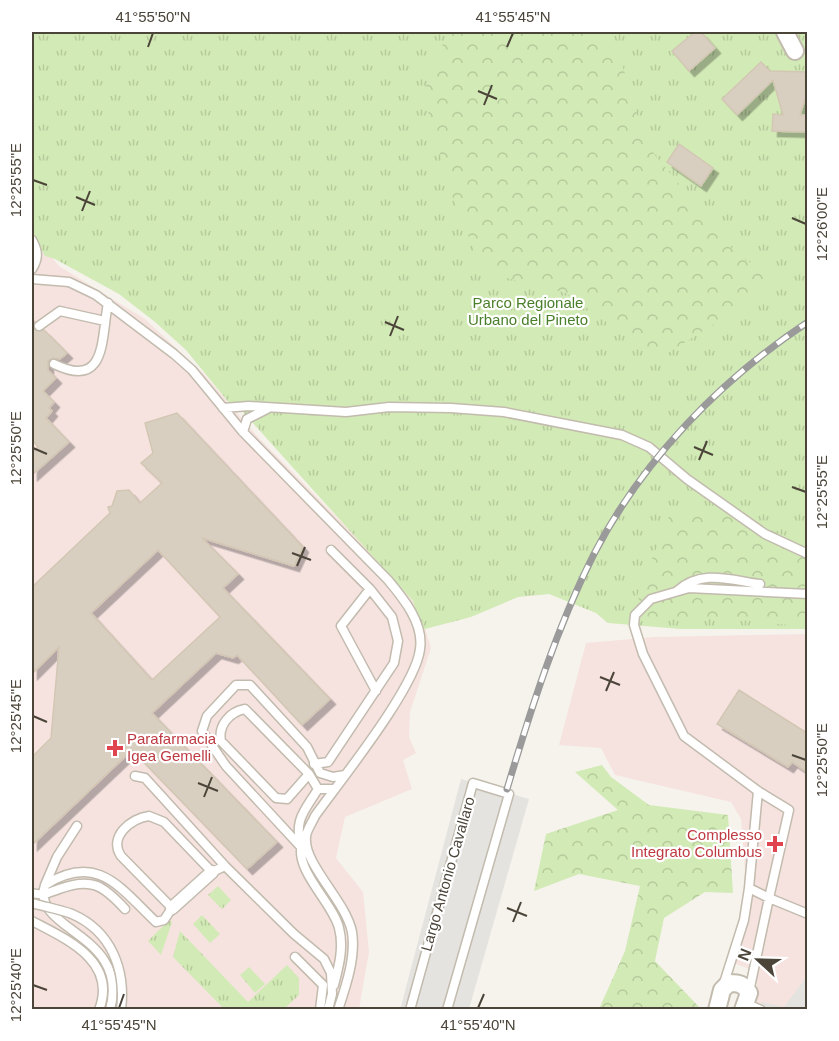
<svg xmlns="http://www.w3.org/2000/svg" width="839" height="1041" viewBox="0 0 839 1041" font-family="Arial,sans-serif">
<defs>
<pattern id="grass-tufts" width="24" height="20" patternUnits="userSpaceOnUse" patternTransform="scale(1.5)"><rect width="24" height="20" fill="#d2eab5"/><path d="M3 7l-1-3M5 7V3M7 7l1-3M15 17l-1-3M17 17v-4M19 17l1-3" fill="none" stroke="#b6ca9c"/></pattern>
<pattern id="forest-crowns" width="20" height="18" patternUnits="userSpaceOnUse" patternTransform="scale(1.5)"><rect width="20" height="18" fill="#d2eab5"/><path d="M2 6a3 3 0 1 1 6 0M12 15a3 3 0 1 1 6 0" fill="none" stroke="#b6ca9c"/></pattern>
<filter id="shadow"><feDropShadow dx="5.5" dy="5.5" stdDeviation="0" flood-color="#0004"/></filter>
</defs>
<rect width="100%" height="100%" fill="#f6f3ec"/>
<path fill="#f6e3e0" d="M32 233 59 266 145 319 203 373 257 436 362 543 419 608 431 648 410 712 409 737 416 753 403 760 412 789 345 817 336 858 363 892 369 952 359 1009H32Z
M807 634V1009H757V972L726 960 742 913 745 869 741 819 731 802 615 775 601 748 559 745 586 643 654 637Z"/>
<path fill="url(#grass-tufts)" d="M32 32H807V629H681L608 623 596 613 549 594 518 597 471 617 421 630 413 601 243 412 230 404 186 350 155 322 119 294 55 259 45 256 32 233Z
M218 886 231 900 222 909 208 895Z
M202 915 220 934 210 943 193 924Z
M169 920 172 922 161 955 148 941Z
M180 931 248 1002 287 965 299 978V995L284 1009H224L173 957Z
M249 967 265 984 255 993 240 975Z"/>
<path fill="url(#forest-crowns)" d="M448 32H599L622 64 646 144 740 258 779 275 716 323 658 359 566 293 483 272 451 193 423 93Z
M672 509 727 511 796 541 807 542V627L712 617H648L637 596Z
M602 765 611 777 649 805 728 815 733 893 705 892 664 918 655 961 701 1009H599L625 951 640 886 579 874 534 891 546 834 618 810 575 772Z"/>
<path fill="#e5e3e0" d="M461 779 529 799 469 1009 400 1010Z
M807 976V1009L758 1010 762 1002 784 1007Z"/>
<path fill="#d8cfc1" stroke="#d3c7b4" stroke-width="1.5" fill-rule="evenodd" filter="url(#shadow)" d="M695 32H701L715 48 689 71 672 51Z
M761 62 770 71 807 72V93L800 115H807V132L772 131 773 114 783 115 773 80 737 115 722 99Z
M679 144 713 168 701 186 667 162Z
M32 319 35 322 34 330H44L67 353 60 359 53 358 48 361V370L56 378 43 391 54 402 49 408 52 411 46 418 69 442 32 475V453L38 447 32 440Z
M177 413 303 547 294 566 202 538 238 574 223 588 330 699 302 725 237 655 233 658 216 653 152 713 277 842 247 869 132 750 32 845V757L51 738 59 647 32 674V587L110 513 108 507 112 506 117 491 129 490 140 503 162 483 141 463 153 453 145 423ZM158 550 220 617 152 680 91 613Z
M739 690 807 733V772L792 762 788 767 717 724Z"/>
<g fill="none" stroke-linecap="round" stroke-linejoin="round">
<g stroke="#c2bbae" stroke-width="11">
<path id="service" d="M32 240C38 251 39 258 32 269
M32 279 69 282 96 295 174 354 192 370 243 432 388 580C403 598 424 623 420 649 416 687 340 781 315 816 312 823 306 831 306 837 303 864 346 901 352 932 356 957 346 986 338 1010
M39 326 60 311 105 321
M54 364C107 390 101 339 108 303
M223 408 249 406 346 412 389 407 451 408 504 412 622 435 649 447 687 479 765 534 808 554
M243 432 247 419 267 409
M370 589 341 626 376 691
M677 591C702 569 730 580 760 584
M314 764 328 762 394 663 398 641 392 617 370 589 331 550
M309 774 287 799 276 798 221 741C218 726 229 712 245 709L309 774 318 789
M135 776 145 778 225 866
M758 791 749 888 769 898 789 810 758 791 684 736 643 654 634 625 635 615 651 599 689 588 808 594
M302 844C294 870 333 903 339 928 344 947 339 966 334 985
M301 847 226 766 202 731 207 716 236 685H250L307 747 320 773 333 777 345 775
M301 847C294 819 304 812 318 789H335
M45 885 57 857 77 826
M32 893C43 896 48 893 59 889 91 877 103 885 125 909
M32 921C66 939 118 961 99 1010
M295 957 323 985 320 1010
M724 983 744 920 749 888
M749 992 769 898 808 914
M747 1004 761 1010
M110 1010C131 933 30 931 45 885 98 852 120 888 156 922L164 920 172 908 121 856C108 837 131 818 149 816L164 822 212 872 225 866 294 934 324 959 331 973 332 994 328 1010
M410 1010 473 783 509 794 447 1010"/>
</g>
<g stroke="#c2bbae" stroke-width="15">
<path id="pedestrian" d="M172 908 212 872"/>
</g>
<g stroke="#c2bbae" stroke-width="20">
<path id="minor" d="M785 32 795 51
M717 1010 722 990 729 983C739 983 744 984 749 993L743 1010"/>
</g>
<use href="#service" stroke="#fff" stroke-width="8"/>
<use href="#pedestrian" stroke="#fff" stroke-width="12"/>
<use href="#minor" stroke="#fff" stroke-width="16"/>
<g stroke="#9a9a9a" stroke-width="7">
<path id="rail" d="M507 789C531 709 556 629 594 554 642 461 720 380 808 322"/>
</g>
<use href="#rail" stroke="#fff" stroke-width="4.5" stroke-dasharray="14" stroke-linecap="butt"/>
<g stroke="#c2bbae" stroke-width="11" stroke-linecap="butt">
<path id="service-bridge" d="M32 903C45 907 59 909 72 914 111 931 126 969 121 1010"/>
</g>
<use href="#service-bridge" stroke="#fff" stroke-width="8"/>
</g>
<path fill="none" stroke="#4b4439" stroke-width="2" d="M148 47 153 33M507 47 513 33M478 91 497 99M484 105 492 85M33 180 47 185M76 197 95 205M82 211 90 191M792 218 806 224M385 322 404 330M390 336 398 316M694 447 713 455M33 448 47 454M699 460 707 441M792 487 806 492M292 553 311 560M297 566 305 547M600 677 620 685M606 691 614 672M33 716 47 722M792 755 806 760M198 783 218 791M204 797 212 777M507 908 527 916M513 922 521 902M33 985 47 990M119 1008 124 994M478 1008 484 994"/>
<g fill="#e0444e" stroke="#fff" stroke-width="2">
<path d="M112 739h6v6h6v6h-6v6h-6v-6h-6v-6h6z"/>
<path d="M772 835h6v6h6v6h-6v6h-6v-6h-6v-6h6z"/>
</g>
<g text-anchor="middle" stroke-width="4.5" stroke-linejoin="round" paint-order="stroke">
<g font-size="15" fill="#4a7f2a" stroke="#fff">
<text x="528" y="308">Parco Regionale<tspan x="528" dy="17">Urbano del Pineto</tspan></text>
</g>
<g font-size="15" fill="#be3a42" stroke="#fff" text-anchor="start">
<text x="127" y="744">Parafarmacia<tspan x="127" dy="17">Igea Gemelli</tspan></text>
<text x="762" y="840" text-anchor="end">Complesso<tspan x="762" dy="17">Integrato Columbus</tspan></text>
</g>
<g font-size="15" fill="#4b4439" stroke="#fff">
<text transform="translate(448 874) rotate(-74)" y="5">Largo Antonio Cavallaro</text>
</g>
</g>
<rect width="839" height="1041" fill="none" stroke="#ffffff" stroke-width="66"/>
<g transform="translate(758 960) rotate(292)" stroke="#ffffff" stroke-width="4.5" paint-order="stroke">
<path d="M0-4.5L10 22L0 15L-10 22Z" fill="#4b4439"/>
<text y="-9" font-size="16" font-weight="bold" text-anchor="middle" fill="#4b4439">N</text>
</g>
<rect x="33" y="33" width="773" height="975" fill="none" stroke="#4b4439" stroke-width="2"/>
<g font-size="15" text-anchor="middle" fill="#4b4439">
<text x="153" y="22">41°55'50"N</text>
<text x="513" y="22">41°55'45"N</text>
<text transform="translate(16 180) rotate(-90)" y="5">12°25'55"E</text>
<text transform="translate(822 224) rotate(-90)" y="5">12°26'00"E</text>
<text transform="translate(16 448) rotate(-90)" y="5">12°25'50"E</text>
<text transform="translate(822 492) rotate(-90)" y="5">12°25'55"E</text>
<text transform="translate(16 716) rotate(-90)" y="5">12°25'45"E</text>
<text transform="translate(822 760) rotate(-90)" y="5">12°25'50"E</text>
<text transform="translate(16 985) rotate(-90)" y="5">12°25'40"E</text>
<text x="119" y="1030">41°55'45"N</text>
<text x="478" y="1030">41°55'40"N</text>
</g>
</svg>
